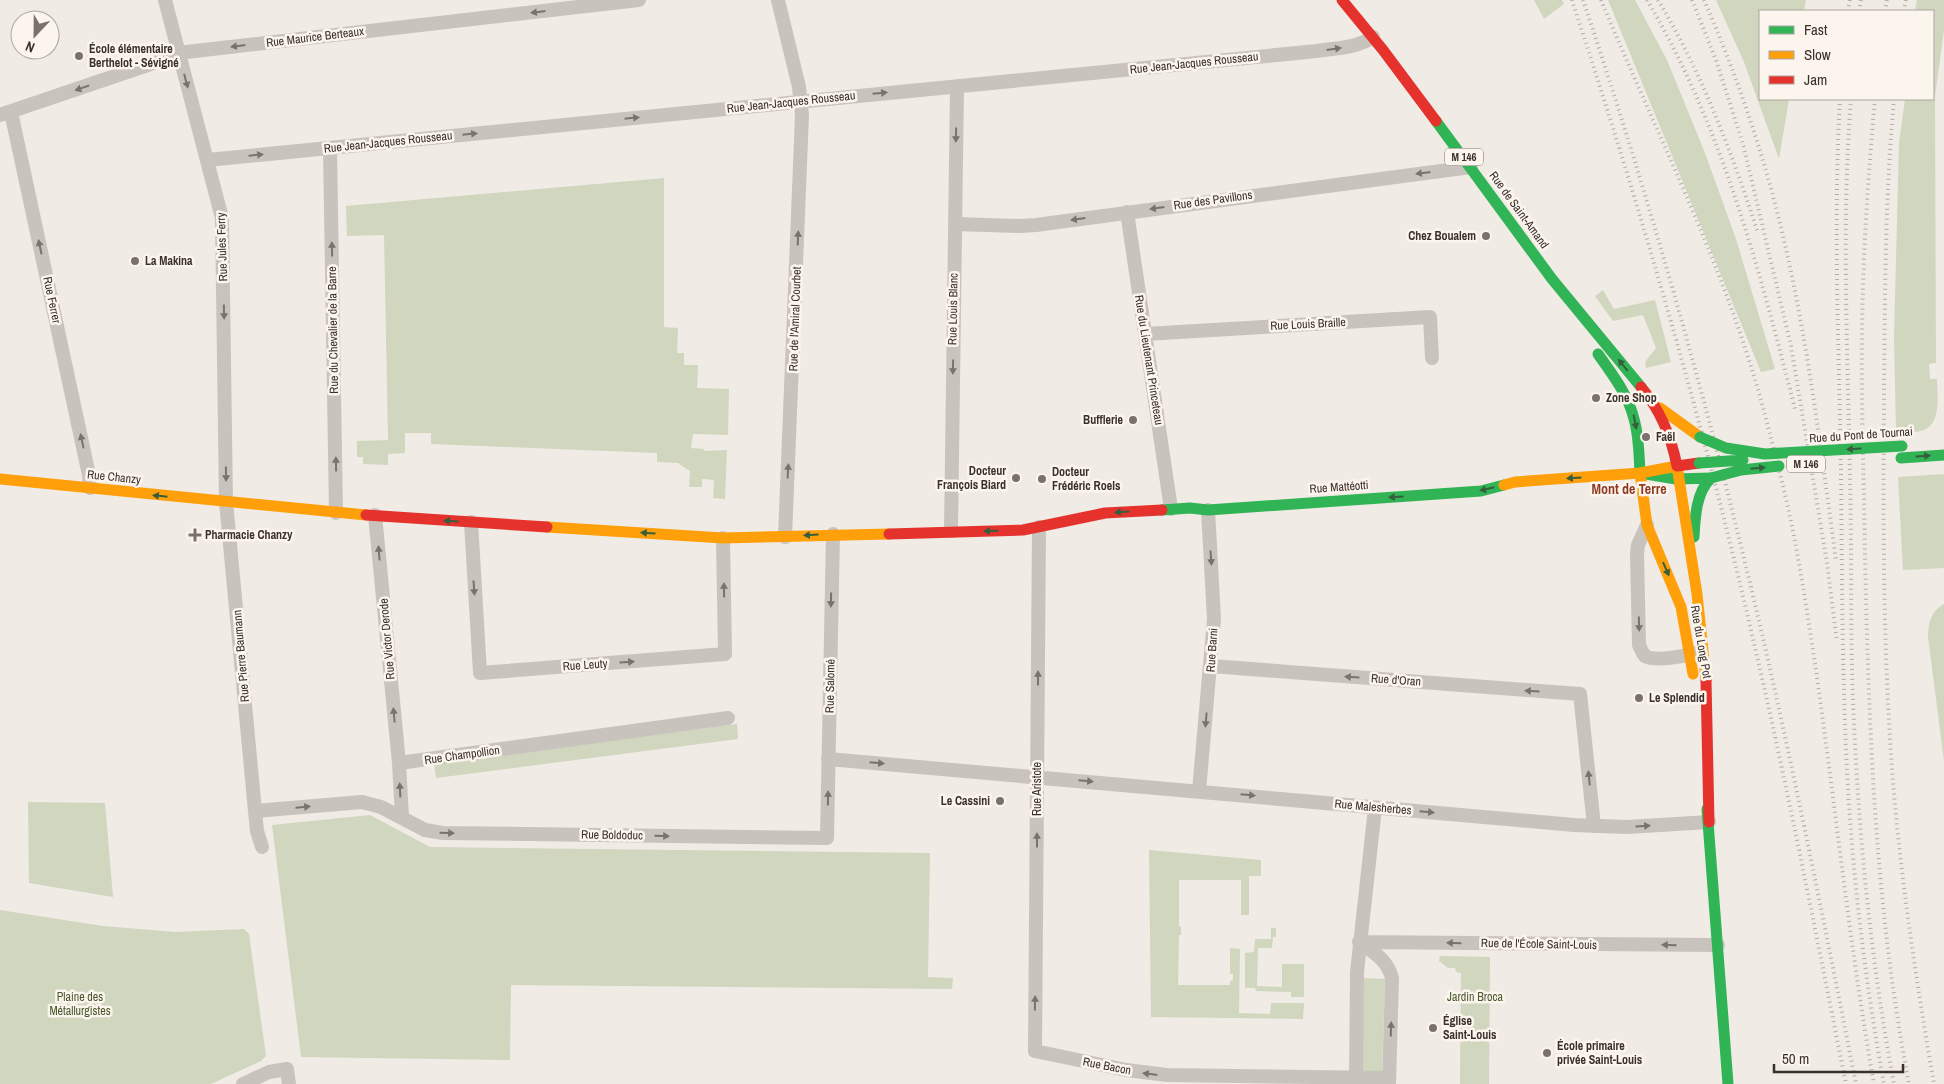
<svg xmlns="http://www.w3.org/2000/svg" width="1944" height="1084" viewBox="0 0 1944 1084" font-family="'Archivo Narrow',sans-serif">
<rect width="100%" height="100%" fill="#f0ebe5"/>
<path fill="#d1d6bf" d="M1534 0H1562L1564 4 1544 19Z
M1608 0H1635L1667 60 1705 153 1736 239 1775 369 1761 372Z
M1716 0H1806L1804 11H1760V99H1789L1779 159 1744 62Z
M1917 0H1944V30L1935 96 1936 363 1929 364 1930 379H1937C1937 395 1942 422 1924 430 1917 433 1903 432 1896 432L1894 337 1899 143 1905 99H1933V11H1915Z
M664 178V327L678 328 677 353H684V365H698L697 388 729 389 728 435 693 434 691 448 704 449V451L727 450 725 499 713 498 714 480 702 479V487H689L690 471 678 463 657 462V453L431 444V433H405V453L388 454V465L363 464V457H357V441L388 440 384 235 347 236 346 206Z
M1603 290 1614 309 1655 300 1671 362 1646 368 1645 362 1656 348 1643 315 1613 321 1595 296Z
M1944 474V568L1903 570 1898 477Z
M1944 604V761L1928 637C1928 623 1931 611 1944 604Z
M737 724 738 739 436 778 434 763Z
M28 802 105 803 113 897 29 883Z
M370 815 430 847 930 853 928 977 953 978 952 989 511 985 510 1060 301 1057 272 825Z
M1149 850 1261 860V876H1249V915H1241V880H1179V926L1181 927V935H1179L1178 985H1230V981L1233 980V974H1230V948L1240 949 1239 1013 1270 1014 1271 1003H1304L1303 1019 1151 1017Z
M0 910 103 926 175 932 244 929 249 934 266 1056 261 1061 211 1084H0Z
M1271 928H1276V937H1273L1272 948H1258L1257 986 1282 987V964H1304V997H1291V992L1256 991 1255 988H1245V953L1254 952 1255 939H1271Z
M1440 956 1490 957 1489 1084H1460L1461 973 1456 972 1455 968H1448L1439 961Z
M1362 978 1385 979 1382 1072H1360Z"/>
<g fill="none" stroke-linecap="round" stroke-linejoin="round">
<path stroke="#c9c3be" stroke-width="14" d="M165 0 222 218 226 502 255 811 257 831 262 847
M778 0 799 87 802 115 785 537
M11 112 89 475 90 488
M0 115 186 52 639 0
M330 148 336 513
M207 160 1317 51C1336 48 1357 48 1373 37
M1127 212 1171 509
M955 224 1020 226 1036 225 1471 167
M1145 334 1430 317 1432 358
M375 515 399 763 402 817
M471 522 480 673 725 654 723 538
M1647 525 1638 545 1637 554 1639 645C1641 649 1642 653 1645 656 1655 662 1685 656 1696 653
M1039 527 1035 1051 1126 1070 1167 1075 1389 1078
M951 531 957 86
M1211 666 1580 694 1594 826
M828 759 1574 825 1627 827 1709 822
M399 763 728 718
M1199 791 1214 619 1208 510
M255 811 362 802 381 807 425 830 443 833 827 838 833 534
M1359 942 1718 945
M1359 942C1374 953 1387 959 1392 978L1389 1084
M243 1084 269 1072 287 1069 289 1084
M1356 1084 1357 972 1375 808"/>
<path stroke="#30b455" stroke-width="11" d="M1436 121 1552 279 1641 387
M1598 354C1612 374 1628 394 1634 419 1639 436 1639 455 1640 473L1676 479 1711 478
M1901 458 1944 455
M1162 510 1190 508 1208 510 1481 491 1504 485
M1694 537C1695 518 1696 492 1711 478
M1707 809 1728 1084"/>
<path stroke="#ff9f0a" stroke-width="11" d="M1660 408 1700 437
M1640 473 1647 525 1681 607 1693 674
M0 479 366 515
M1504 485 1515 482 1640 473 1677 466 1697 594 1706 680
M547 527 723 538 889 534"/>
<path stroke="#e5322d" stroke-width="11" d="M1342 0 1383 50 1436 121
M1641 387C1661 411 1671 436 1677 466L1699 463
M366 515 547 527
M889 534 1023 530 1105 513 1162 510
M1706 680 1709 822"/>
<path stroke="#b1aca8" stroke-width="4" stroke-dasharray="1 4" stroke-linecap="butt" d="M1572 0C1637 199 1697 401 1745 605 1783 764 1814 924 1846 1084
M1583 0C1649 197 1706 398 1754 600 1792 760 1824 922 1856 1084
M1601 0C1657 135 1728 273 1765 415 1777 462 1790 510 1798 558 1829 732 1843 910 1874 1084
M1647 0C1722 126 1759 268 1795 409
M1658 0C1702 73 1732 153 1758 233
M1692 0 1716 60 1743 144 1791 346 1827 563 1837 642
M1704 0C1740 82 1769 170 1788 258 1810 357 1822 459 1836 560
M1848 11 1850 0
M1859 11 1861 0
M1885 11 1887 0
M1904 11 1906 0
M1840 99C1833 222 1839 347 1841 471 1842 577 1842 683 1848 789 1854 888 1866 986 1884 1084
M1851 99C1841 225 1848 354 1850 481 1852 554 1850 627 1853 699 1858 828 1870 957 1894 1084
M1875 99C1868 176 1863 254 1862 332 1861 406 1864 481 1865 555 1869 735 1875 907 1909 1084
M1894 99C1885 198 1885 297 1884 397 1883 521 1883 645 1892 769 1900 875 1916 980 1934 1084"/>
<path stroke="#30b455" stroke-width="11" d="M1700 437 1726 448 1765 454 1902 446
M1699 463 1743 460
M1711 478 1741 470 1779 466"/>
</g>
<defs><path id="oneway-solid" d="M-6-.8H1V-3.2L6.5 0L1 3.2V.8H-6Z" transform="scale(1.25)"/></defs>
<g fill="#7b726d">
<use href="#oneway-solid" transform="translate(538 12) rotate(173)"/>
<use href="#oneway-solid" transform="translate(238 46) rotate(173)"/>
<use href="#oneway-solid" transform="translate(1334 49) rotate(-8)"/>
<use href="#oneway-solid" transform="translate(186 81) rotate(75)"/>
<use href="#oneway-solid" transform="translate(82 88) rotate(161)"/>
<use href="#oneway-solid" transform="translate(880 93) rotate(-5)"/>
<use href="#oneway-solid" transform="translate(632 118) rotate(-6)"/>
<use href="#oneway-solid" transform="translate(470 134) rotate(-6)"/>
<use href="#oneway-solid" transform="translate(956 135) rotate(91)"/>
<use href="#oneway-solid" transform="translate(256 155) rotate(-6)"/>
<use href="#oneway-solid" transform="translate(1423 173) rotate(173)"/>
<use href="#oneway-solid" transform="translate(1157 208) rotate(172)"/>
<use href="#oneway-solid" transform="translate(1078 219) rotate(172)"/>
<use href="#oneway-solid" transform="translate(798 238) rotate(-88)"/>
<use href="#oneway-solid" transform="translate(40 247) rotate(-102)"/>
<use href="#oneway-solid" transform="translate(332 249) rotate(-91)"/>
<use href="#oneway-solid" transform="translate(224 312) rotate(89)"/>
<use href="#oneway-solid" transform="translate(953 367) rotate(91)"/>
<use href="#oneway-solid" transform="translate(82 441) rotate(-102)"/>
<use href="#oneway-solid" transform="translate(336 464) rotate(-91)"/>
<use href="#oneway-solid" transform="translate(788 471) rotate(-87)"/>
<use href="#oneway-solid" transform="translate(226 474) rotate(89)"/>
<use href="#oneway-solid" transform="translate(379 553) rotate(-95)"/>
<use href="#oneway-solid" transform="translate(1211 558) rotate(86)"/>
<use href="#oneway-solid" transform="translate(474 588) rotate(86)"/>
<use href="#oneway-solid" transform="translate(724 590) rotate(-91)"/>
<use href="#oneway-solid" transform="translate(831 600) rotate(91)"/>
<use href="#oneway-solid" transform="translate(1639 624) rotate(89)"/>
<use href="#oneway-solid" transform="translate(627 662) rotate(-4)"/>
<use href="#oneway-solid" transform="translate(1352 677) rotate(-176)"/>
<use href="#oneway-solid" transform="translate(1038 678) rotate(-90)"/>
<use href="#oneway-solid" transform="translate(1532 691) rotate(-176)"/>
<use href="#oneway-solid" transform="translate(394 715) rotate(-95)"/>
<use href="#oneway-solid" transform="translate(1206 720) rotate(95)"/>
<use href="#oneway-solid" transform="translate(877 763) rotate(5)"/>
<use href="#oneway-solid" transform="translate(1589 778) rotate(-96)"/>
<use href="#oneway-solid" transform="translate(1086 781) rotate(5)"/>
<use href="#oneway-solid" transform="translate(400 790) rotate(-93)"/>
<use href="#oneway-solid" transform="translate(1248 795) rotate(5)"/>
<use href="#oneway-solid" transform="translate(828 798) rotate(-89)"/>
<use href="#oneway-solid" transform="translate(303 807) rotate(-5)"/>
<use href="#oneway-solid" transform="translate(1427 812) rotate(5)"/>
<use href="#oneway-solid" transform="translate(1643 826) rotate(-4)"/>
<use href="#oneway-solid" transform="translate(447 833) rotate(2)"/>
<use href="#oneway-solid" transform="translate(662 836) rotate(1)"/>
<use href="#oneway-solid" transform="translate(1037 840) rotate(-90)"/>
<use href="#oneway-solid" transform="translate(1454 943) rotate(-179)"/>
<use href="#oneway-solid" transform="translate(1669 945) rotate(-179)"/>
<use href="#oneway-solid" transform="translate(1035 1003) rotate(-89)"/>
<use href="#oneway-solid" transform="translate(1391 1029) rotate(-88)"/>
<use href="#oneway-solid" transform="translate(1150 1074) rotate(-173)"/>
</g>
<g fill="#375e3a">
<use href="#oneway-solid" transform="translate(1623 365) rotate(-129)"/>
<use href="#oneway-solid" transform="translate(1635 422) rotate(79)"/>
<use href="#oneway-solid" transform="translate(1854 449) rotate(176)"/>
<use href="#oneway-solid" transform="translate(1923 456) rotate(-4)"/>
<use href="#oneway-solid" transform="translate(1758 468) rotate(-5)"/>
<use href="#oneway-solid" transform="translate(1574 478) rotate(176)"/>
<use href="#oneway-solid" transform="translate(1487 489) rotate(167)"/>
<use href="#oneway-solid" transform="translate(160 496) rotate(-174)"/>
<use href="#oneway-solid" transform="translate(1396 497) rotate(176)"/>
<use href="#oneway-solid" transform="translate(1122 512) rotate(176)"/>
<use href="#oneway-solid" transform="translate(451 521) rotate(-176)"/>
<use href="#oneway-solid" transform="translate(991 531) rotate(178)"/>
<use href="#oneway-solid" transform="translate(648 533) rotate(-176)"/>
<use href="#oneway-solid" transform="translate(811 535) rotate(176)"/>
<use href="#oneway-solid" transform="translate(1666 569) rotate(66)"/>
</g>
<g fill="#7a716c" stroke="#fbf5ee" stroke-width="2">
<circle cx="79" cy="56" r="5"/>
<circle cx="1486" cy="236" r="5"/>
<circle cx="135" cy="261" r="5"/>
<circle cx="1596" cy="398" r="5"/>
<circle cx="1133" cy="420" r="5"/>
<circle cx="1646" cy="437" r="5"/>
<circle cx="1016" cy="478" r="5"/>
<circle cx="1042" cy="479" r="5"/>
<path d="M192.5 527.5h5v5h5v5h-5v5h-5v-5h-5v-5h5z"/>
<circle cx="1639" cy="698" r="5"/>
<circle cx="1000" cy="801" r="5"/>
<circle cx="1433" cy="1028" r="5"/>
<circle cx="1547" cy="1053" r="5"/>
</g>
<g text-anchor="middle" stroke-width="5" stroke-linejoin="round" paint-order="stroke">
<g fill="#fbf5ee" stroke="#756b66" stroke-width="1">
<rect x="1445" y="148.5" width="38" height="17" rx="4"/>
<rect x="1787" y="455.5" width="38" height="17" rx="4"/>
</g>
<g font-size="11" font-weight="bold" fill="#3b302b">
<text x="1464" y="161">M 146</text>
<text x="1806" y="468">M 146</text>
</g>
<g font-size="12" fill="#3b302b" stroke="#fbf5ee">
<text transform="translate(315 37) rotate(-7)" y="4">Rue Maurice Berteaux</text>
<text transform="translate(1194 63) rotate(-6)" y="4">Rue Jean-Jacques Rousseau</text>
<text transform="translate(791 102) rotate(-6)" y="4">Rue Jean-Jacques Rousseau</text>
<text transform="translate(388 142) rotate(-6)" y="4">Rue Jean-Jacques Rousseau</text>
<text transform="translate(1213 200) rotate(-8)" y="4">Rue des Pavillons</text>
<text transform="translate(1519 210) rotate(54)" y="4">Rue de Saint-Amand</text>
<text transform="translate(222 247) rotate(-92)" y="4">Rue Jules Ferry</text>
<text transform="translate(52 300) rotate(78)" y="4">Rue Ferrer</text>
<text transform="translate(953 309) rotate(-89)" y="4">Rue Louis Blanc</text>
<text transform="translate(795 319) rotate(-88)" y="4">Rue de l'Amiral Courbet</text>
<text transform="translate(1308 324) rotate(-3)" y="4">Rue Louis Braille</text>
<text transform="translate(333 330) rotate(-91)" y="4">Rue du Chevalier de la Barre</text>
<text transform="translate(1149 360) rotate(81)" y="4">Rue du Lieutenant Princeteau</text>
<text transform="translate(1861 435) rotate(-4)" y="4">Rue du Pont de Tournai</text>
<text transform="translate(114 477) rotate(6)" y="4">Rue Chanzy</text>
<text transform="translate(1339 487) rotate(-4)" y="4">Rue Mattéotti</text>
<text transform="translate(387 639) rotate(-95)" y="4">Rue Victor Derode</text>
<text transform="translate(1701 642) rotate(80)" y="4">Rue du Long Pot</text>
<text transform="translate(1212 650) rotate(-86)" y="4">Rue Barni</text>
<text transform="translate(241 656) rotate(-95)" y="4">Rue Pierre Baumann</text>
<text transform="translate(585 665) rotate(-4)" y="4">Rue Leuty</text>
<text transform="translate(1396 680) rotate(4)" y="4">Rue d'Oran</text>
<text transform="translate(830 686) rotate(-89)" y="4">Rue Salomé</text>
<text transform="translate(462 755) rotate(-8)" y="4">Rue Champollion</text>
<text transform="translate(1037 789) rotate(-90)" y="4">Rue Aristote</text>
<text transform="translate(1373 807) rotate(5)" y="4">Rue Malesherbes</text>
<text transform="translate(612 835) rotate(1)" y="4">Rue Boldoduc</text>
<text transform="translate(1539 944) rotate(1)" y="4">Rue de l'École Saint-Louis</text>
<text transform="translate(1107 1066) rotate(11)" y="4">Rue Bacon</text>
</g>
<g font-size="12" font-weight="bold" fill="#3b302b" stroke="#fbf5ee" text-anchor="start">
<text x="89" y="53">École élémentaire<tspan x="89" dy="14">Berthelot - Sévigné</tspan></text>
<text x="1476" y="240" text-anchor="end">Chez Boualem</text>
<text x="145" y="265">La Makina</text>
<text x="1606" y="402">Zone Shop</text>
<text x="1123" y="424" text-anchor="end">Bufflerie</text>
<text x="1656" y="441">Faël</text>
<text x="1006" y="475" text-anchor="end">Docteur<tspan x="1006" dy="14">François Biard</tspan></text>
<text x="1052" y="476">Docteur<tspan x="1052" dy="14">Frédéric Roels</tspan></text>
<text x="205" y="539">Pharmacie Chanzy</text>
<text x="1649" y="702">Le Splendid</text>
<text x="990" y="805" text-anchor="end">Le Cassini</text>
<text x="1443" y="1025">Église<tspan x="1443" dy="14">Saint-Louis</tspan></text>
<text x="1557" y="1050">École primaire<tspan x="1557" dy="14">privée Saint-Louis</tspan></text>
</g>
<g font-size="12" fill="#4a5a2e" stroke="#fbf5ee">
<text x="80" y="1001">Plaine des<tspan x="80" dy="14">Métallurgistes</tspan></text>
<text x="1475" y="1001">Jardin Broca</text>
</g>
<g font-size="14" font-weight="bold" fill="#8c3b22" stroke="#fbf5ee">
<text x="1629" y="494">Mont de Terre</text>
</g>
</g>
<rect x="1759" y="10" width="175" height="90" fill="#fbf5ee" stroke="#aea6a0"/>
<rect x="1769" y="26" width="25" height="8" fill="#30b455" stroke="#aea6a0"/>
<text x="1804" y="35" font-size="15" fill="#3b302b">Fast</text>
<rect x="1769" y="51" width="25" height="8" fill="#ff9f0a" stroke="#aea6a0"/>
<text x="1804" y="60" font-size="15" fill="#3b302b">Slow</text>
<rect x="1769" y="76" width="25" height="8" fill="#e5322d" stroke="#aea6a0"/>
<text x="1804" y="85" font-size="15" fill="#3b302b">Jam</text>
<g transform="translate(35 35) rotate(202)"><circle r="24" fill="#fbf5ee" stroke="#aea6a0"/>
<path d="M0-4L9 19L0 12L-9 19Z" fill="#7a716c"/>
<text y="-8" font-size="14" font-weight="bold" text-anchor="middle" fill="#3b302b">N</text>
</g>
<path d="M1774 1064v8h129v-8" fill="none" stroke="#3b302b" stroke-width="2.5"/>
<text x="1782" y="1064" font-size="15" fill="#3b302b" stroke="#fbf5ee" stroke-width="4" paint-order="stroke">50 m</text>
</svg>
